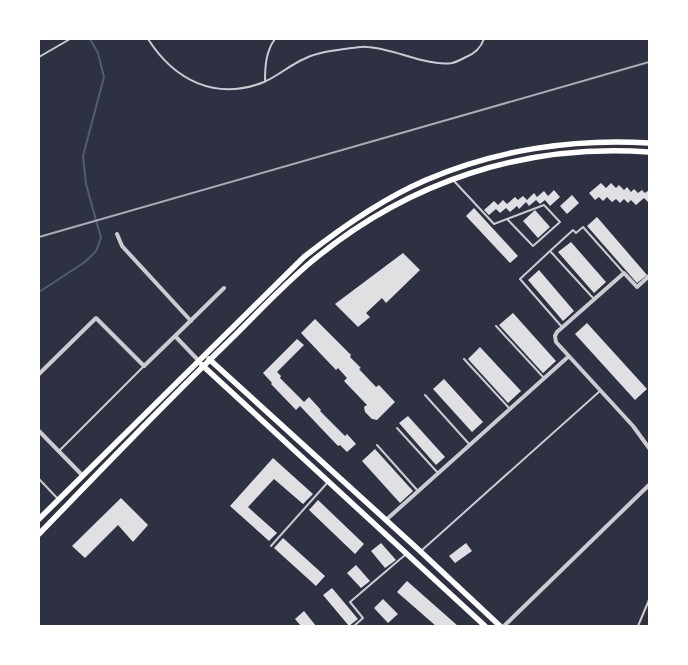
<svg xmlns="http://www.w3.org/2000/svg" width="688" height="665" viewBox="0 0 688 665" font-family="'Golos Text',sans-serif">
<rect width="100%" height="100%" fill="#2d3142"/>
<g fill="none" stroke-linecap="round" stroke-linejoin="round">
<path stroke="#4f5d75" stroke-width="2" d="M39 292 85 262 96 251 101 238 86 184 83 156 104 77 98 53 90 39"/>
</g>
<path fill="#e0e0e3" d="M601 183 606 188 611 183 616 188 619 185 624 190 627 187 631 192 634 189 638 193 642 190 645 193 649 190V200L648 202 644 198 636 205 631 200 628 203 624 199 620 203 616 199 612 202 607 197 603 201 599 197 595 200 589 193Z
M554 190 560 197 550 206 545 200 540 204 536 200 529 206 526 202 519 209 517 206 510 212 506 208 500 213 496 209 489 215 484 210 494 201 498 205 503 200 507 204 515 197 518 200 523 196 527 200 534 193 537 197 544 191 548 196Z
M572 195 579 203 567 214 560 206Z
M474 208 518 256 510 263 466 216Z
M535 210 550 227 538 238 523 221Z
M597 217 647 275 637 283 587 226Z
M571 242 606 282 594 293 558 252Z
M403 253 420 270 386 303 382 298 366 313 370 317 358 327 335 304Z
M539 270 574 311 563 321 528 280Z
M513 313 556 361 543 373 499 325Z
M315 319 351 355 350 357 361 368 359 369 376 387 379 385 395 402 377 420 372 419 365 412 364 407 367 405 344 381 347 378 338 368 336 370 301 333Z
M587 323 647 389 635 400 575 334Z
M297 339 304 345 277 372 281 376 280 378 304 402 309 397 321 410 320 411 345 436 347 434 356 444 347 452 340 445 338 446 300 406 296 410 271 384 272 383 263 373Z
M480 347 521 391 508 403 468 359Z
M444 379 483 422 472 432 433 389Z
M408 416 445 457 436 465 399 423Z
M375 449 413 491 400 503 362 461Z
M273 458 313 494 303 504 274 479 248 507 277 533 269 541 230 506Z
M121 498 148 525 133 542 118 525 85 558 72 546Z
M318 500 364 544 355 554 309 510Z
M283 538 325 576 316 586 274 548Z
M381 543 396 560 385 568 371 551Z
M466 543 472 551 455 563 449 556Z
M356 565 370 581 361 588 347 573Z
M407 581 458 626H436L397 592Z
M332 588 358 619 349 626 323 595Z
M383 599 398 614 388 623 374 608Z
M304 611 316 626H301L295 619Z"/>
<g fill="none" stroke-linecap="round" stroke-linejoin="round">
<path stroke="#caccd0" stroke-width="2" d="M148 39C175 81 216 101 264 82 278 76 290 65 304 59 318 52 336 50 352 48 357 48 362 46 367 47 393 48 428 67 452 63 457 62 462 59 466 57 474 54 481 47 484 39
M39 57 70 39
M265 81C265 66 266 51 275 39
M454 181 494 224 507 219 533 246 560 222 544 205 507 219
M550 251 520 279 562 327
M594 299 550 251 573 230 576 233 583 227 623 272
M496 326 544 378
M464 359 510 409
M425 395 470 445
M397 428 438 473
M377 445 418 491
M59 451 144 366
M39 479 58 499
M271 546 328 482
M421 551 600 391
M354 626 363 618 350 602 405 555
M638 626 649 600"/>
<path stroke="#caccd0" stroke-width="4" d="M117 234 122 246 191 321
M649 276 637 287 624 273 557 332 555 336 556 342 633 426 649 448
M175 336 224 288
M39 374 96 318 144 366 175 336 198 360
M39 431 82 475
M386 520 569 356
M504 626 649 485"/>
<path stroke="#fff" stroke-width="5.5" d="M209 359 420 551 500 626
M202 365 485 626
M39 519 304 257C342 227 382 199 426 180 496 150 574 138 649 143
M39 534C100 471 161 407 224 346 252 319 281 287 311 262 407 182 524 143 649 152"/>
<path stroke="#abadb3" stroke-width="2" d="M39 237 649 62"/>
</g>
<rect width="688" height="665" fill="none" stroke="#ffffff" stroke-width="80"/>
</svg>
